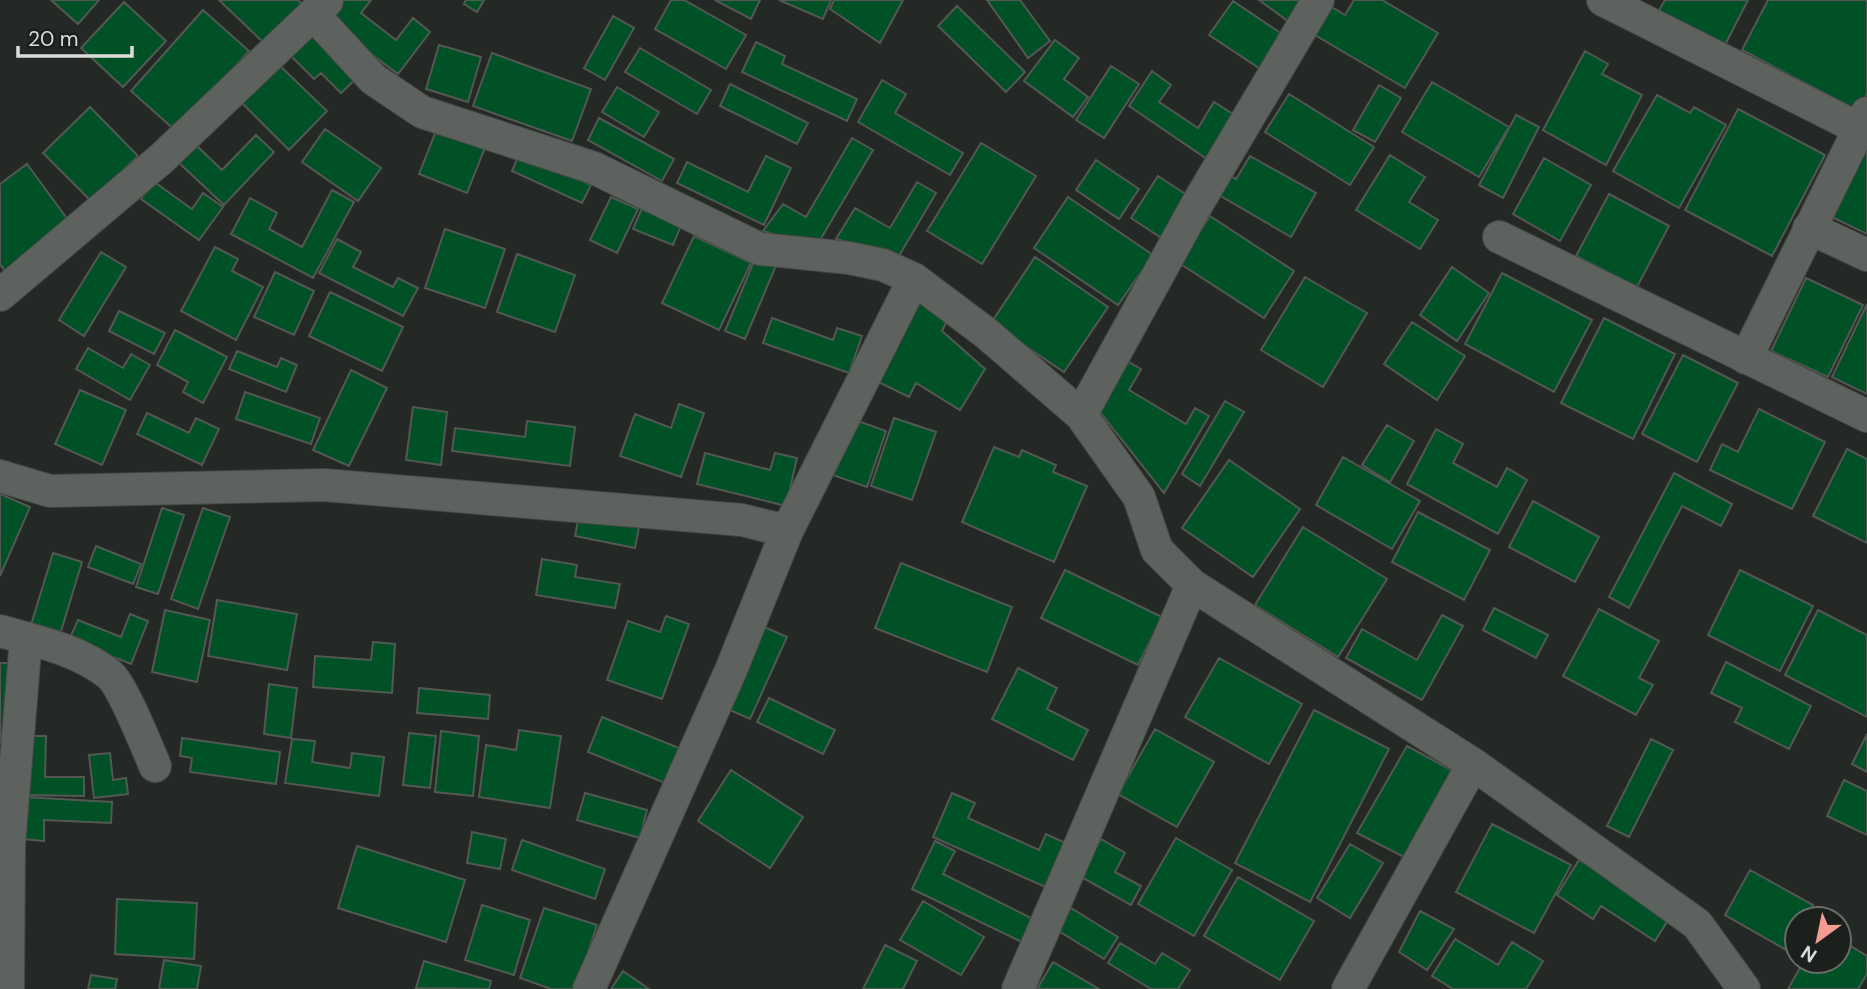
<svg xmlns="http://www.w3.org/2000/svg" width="1867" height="989" viewBox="0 0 1867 989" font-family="'DM Sans',sans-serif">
<rect width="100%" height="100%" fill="#252926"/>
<path fill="#015127" stroke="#535854" stroke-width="2" d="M51 0H99L78 24Z
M219 0H298L304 6 266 45Z
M343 0H371L361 13 396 40 413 18 430 32 398 74 327 21Z
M466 0H484L477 12 464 4Z
M671 0H684L746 35 726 69 655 29Z
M715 0H760L751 19Z
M779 0H831L823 19Z
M834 0H903L880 43 830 9Z
M987 0H1020L1050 41 1028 58Z
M1259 0H1304L1289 22Z
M1354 0H1382L1438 33 1405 88 1313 34 1330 6 1345 15Z
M1665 0H1748L1724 47 1658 12Z
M1768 0H1867V94L1858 111 1742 50Z
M1233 1 1288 38 1265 72 1209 35Z
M124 2 166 41 123 87 81 48Z
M957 6 1025 72 1006 92 938 26Z
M203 10 249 51 177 132 131 91Z
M613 16 634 28 605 80 584 68Z
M316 32 359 76 341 93 321 73 314 79 291 56Z
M1055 40 1079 58 1064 79 1088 97 1073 117 1024 81Z
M756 42 785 56 782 64 857 99 847 121 742 72Z
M439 45 481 57 468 102 426 89Z
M640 48 711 90 697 114 625 72Z
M1585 51 1608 64 1602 74 1642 95 1606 165 1543 130Z
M492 53 591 89 572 141 473 106Z
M277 63 327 111 289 150 240 101Z
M1111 66 1139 84 1104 138 1076 120Z
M1152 71 1171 85 1159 102 1198 128 1214 102 1236 116 1207 159 1129 106Z
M882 80 906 94 895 113 963 153 950 175 858 122Z
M1432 82 1509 127 1479 177 1402 132Z
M730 84 808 123 797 144 720 106Z
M1379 85 1401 98 1375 142 1353 130Z
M617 87 659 112 644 137 602 112Z
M1289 94 1374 147 1350 185 1265 132Z
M1657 95 1690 113 1694 107 1726 125 1679 208 1613 171Z
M90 107 138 156 91 201 43 153Z
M1738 109 1825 155 1772 256 1685 210Z
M1516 115 1539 127 1503 198 1479 185Z
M599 118 674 159 662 181 588 140Z
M438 126 486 145 467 193 419 174Z
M325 129 381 168 358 201 302 162Z
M256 135 274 152 224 205 178 162 195 144 222 170Z
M852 138 873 150 816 247 763 231 783 204 806 217Z
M1867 141V234L1830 216Z
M981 143 1036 176 982 264 927 231Z
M520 152 591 185 582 203 512 171Z
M1390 155 1425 177 1409 202 1438 220 1420 249 1356 210Z
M766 156 791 168 764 225 677 183 687 162 748 192Z
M1250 156 1316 193 1291 237 1217 194 1228 174 1236 179Z
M1544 158 1591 185 1560 241 1513 214Z
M1096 160 1139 189 1119 219 1076 190Z
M27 164 71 224 5 271 0 264V184Z
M1158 176 1193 199 1166 241 1131 218Z
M153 181 192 209 203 193 223 207 199 240 141 199Z
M917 182 936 193 899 256 836 239 855 208 890 228Z
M332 190 354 202 313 278 231 234 250 198 277 213 269 229 302 247Z
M1609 194 1669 226 1637 287 1576 256Z
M611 197 638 209 617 253 590 240Z
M1068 197 1153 255 1118 305 1034 248Z
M642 208 681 225 673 245 633 229Z
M1210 216 1294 271 1264 318 1179 263Z
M445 229 505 249 485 308 425 288Z
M694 236 751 263 719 330 662 303Z
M337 239 361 252 353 267 393 287 398 278 418 288 403 316 319 273Z
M215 247 238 259 232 271 263 287 236 340 181 311Z
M101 252 126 267 84 336 59 320Z
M517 254 575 275 555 332 497 312Z
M757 254 777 263 745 339 725 331Z
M1035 257 1108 307 1064 372 991 323Z
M1452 267 1489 293 1457 341 1420 315Z
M275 272 314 291 294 335 254 317Z
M1502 273 1592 320 1554 392 1465 344Z
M1305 277 1367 313 1323 387 1261 350Z
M1806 278 1863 305 1828 377 1771 351Z
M330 292 403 327 382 371 309 336Z
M910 297 949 317 942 331 985 369 960 410 916 383 909 397 870 378Z
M1867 304V394L1832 377Z
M119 311 165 333 154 354 109 331Z
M772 318 833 340 837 328 862 336 849 373 763 343Z
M1604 318 1675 354 1633 439 1561 403Z
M1412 322 1465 356 1437 400 1384 364Z
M175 330 227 357 203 403 183 392 188 382 157 365Z
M88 348 123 368 131 354 150 365 130 400 76 369Z
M237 351 277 367 281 358 297 365 286 392 229 369Z
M1683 355 1738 383 1697 462 1642 434Z
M1120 357 1141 369 1129 390 1186 424 1195 408 1209 416 1164 493 1092 402Z
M351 370 387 388 349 466 313 450Z
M80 390 126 410 102 465 55 444Z
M245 392 320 418 311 444 236 419Z
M1225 401 1244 412 1200 486 1182 474Z
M679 404 704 413 681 477 620 456 635 414 671 428Z
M413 407 447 412 441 465 406 460Z
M1759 409 1825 442 1792 509 1710 470 1722 444 1738 452Z
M147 413 189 433 196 418 219 429 202 465 137 434Z
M847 417 886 431 867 487 827 473Z
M894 418 936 432 912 500 871 486Z
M527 421 575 427 570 466 452 451 455 428 525 437Z
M1387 425 1414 441 1390 482 1362 465Z
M1436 429 1463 444 1453 463 1497 487 1507 468 1527 480 1498 534 1407 484Z
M994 447 1019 457 1022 450 1056 465 1053 472 1087 486 1054 562 962 522Z
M1847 449 1867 459V543L1813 516Z
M705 453 770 470 775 453 797 458 786 506 697 484Z
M1343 457 1420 501 1392 549 1316 505Z
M1229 460 1300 509 1253 577 1182 528Z
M1674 473 1732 504 1721 526 1682 506 1629 608 1609 597Z
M0 494 30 507 0 576Z
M1533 501 1599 537 1575 582 1509 547Z
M162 508 184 515 158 594 136 587Z
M203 508 230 517 198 609 171 599Z
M1418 512 1490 550 1464 600 1392 562Z
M579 515 639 527 635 548 575 536Z
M1303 527 1387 579 1338 657 1255 605Z
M96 546 141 564 133 584 88 567Z
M53 553 82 562 59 638 30 628Z
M542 559 577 565 575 577 620 584 615 608 536 595Z
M901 563 1012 607 987 672 875 628Z
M1065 570 1162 617 1138 665 1041 618Z
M1740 570 1813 606 1780 671 1708 635Z
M217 600 297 614 287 670 208 656Z
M1494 608 1548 635 1536 658 1483 630Z
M1599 609 1659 641 1639 678 1653 685 1636 715 1563 676Z
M165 610 210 620 197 682 152 672Z
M1818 610 1867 635V717L1785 675Z
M130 614 148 621 131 664 69 640 78 620 121 637Z
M1442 615 1463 626 1422 700 1346 658 1362 629 1417 660Z
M666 616 689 624 662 699 607 680 628 621 660 632Z
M760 625 787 637 750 719 723 707Z
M373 642 395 644 392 693 313 687 315 656 371 660Z
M1219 658 1302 704 1269 764 1185 717Z
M1726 662 1811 706 1789 749 1735 722 1742 708 1711 693Z
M0 663H11L10 743H0Z
M1018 668 1057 688 1047 709 1088 730 1073 760 992 719Z
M269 684 297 688 291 738 264 734Z
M419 688 490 695 488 719 417 713Z
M769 698 835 730 823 754 757 722Z
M1314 710 1389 749 1310 902 1235 863Z
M602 717 679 748 665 783 588 752Z
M1155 729 1214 762 1177 827 1118 794Z
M519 730 561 736 550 808 479 797 486 745 516 750Z
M441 731 479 736 473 796 435 792Z
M409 733 436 736 430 788 403 785Z
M1867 734V772L1852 764Z
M23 736H46L45 777H84V796L23 795Z
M182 738 280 752 276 784 190 772 192 758 180 756Z
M292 739 315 741 312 762 350 768 352 753 384 757 379 796 285 783Z
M1651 739 1673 750 1629 837 1607 826Z
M1407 746 1453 771 1404 857 1357 833Z
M110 753 113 780 126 778 128 794 94 798 89 755Z
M731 770 803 817 770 868 698 821Z
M1844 780 1867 791V835L1827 816Z
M585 793 647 810 640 838 577 820Z
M952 793 975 803 968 818 1039 850 1046 834 1070 845 1050 889 933 837Z
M24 797 112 802 111 823 44 820V841L22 839Z
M1492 824 1571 865 1534 933 1456 892Z
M472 832 506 839 500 869 467 863Z
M1176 838 1232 870 1194 936 1138 904Z
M1101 839 1125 853 1115 872 1141 886 1131 905 1080 876Z
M522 840 605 869 595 899 512 870Z
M935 841 955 851 943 874 1033 919 1022 942 912 889Z
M1350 844 1383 863 1350 918 1317 898Z
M357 846 465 880 446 942 338 908Z
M1579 860 1670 917 1655 941 1601 906 1593 919 1557 895Z
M1750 870 1813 905 1806 919H1797V934L1788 951 1725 915Z
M1238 877 1314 921 1280 980 1204 936Z
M117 899 197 903 194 959 115 954Z
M923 901 984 937 961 975 900 940Z
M482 905 530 920 514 975 465 960Z
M544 908 597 925 576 989H551L520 978Z
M1071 908 1118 937 1104 959 1057 930Z
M1420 911 1454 929 1427 970 1399 952Z
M1455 939 1498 965 1512 942 1543 961 1526 989H1453L1432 976Z
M1839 939 1867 956V974L1858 989H1788L1804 961H1839Z
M1120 943 1155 964 1162 953 1190 970 1178 989H1151L1108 963Z
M885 945 917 961 903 989H863Z
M164 960 201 966 197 989H159Z
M424 961 491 981 489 989 416 988Z
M1053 962 1099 989H1037Z
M623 971 649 989H611Z
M91 975 117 979 115 989H88Z"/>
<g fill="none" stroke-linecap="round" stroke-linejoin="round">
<g stroke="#434744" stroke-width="34">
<path id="street" d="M1603 0 1858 128
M313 14 373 79 422 112 594 168 760 249 849 258 883 265 914 279 986 333 1081 415 1139 497 1157 550 1192 585 1473 764 1697 924 1744 989
M1809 228 1867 255
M1499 237 1867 416
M0 295 161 159 327 1
M1746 358 1867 113
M1081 415 1196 206 1318 0
M0 476 50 491 324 485 742 520 787 531 731 670 589 989
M787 531 914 279
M0 631C36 641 80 650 110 675 123 687 147 747 155 766
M8 989 9 846 26 638
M1018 989 1192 585
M1348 989 1473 764"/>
</g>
<use href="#street" stroke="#5d625e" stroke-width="32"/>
</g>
<g transform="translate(1818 940) rotate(213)"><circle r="33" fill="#1c201d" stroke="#686c69" stroke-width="2"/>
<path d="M0-5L12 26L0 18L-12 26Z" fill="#f59c92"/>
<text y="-10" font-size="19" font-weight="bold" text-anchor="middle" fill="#daddda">N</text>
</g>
<path d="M18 46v10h114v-10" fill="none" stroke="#daddda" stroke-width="3.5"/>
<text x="28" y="46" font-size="21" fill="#daddda" stroke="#1c201d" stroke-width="5" paint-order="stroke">20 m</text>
</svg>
